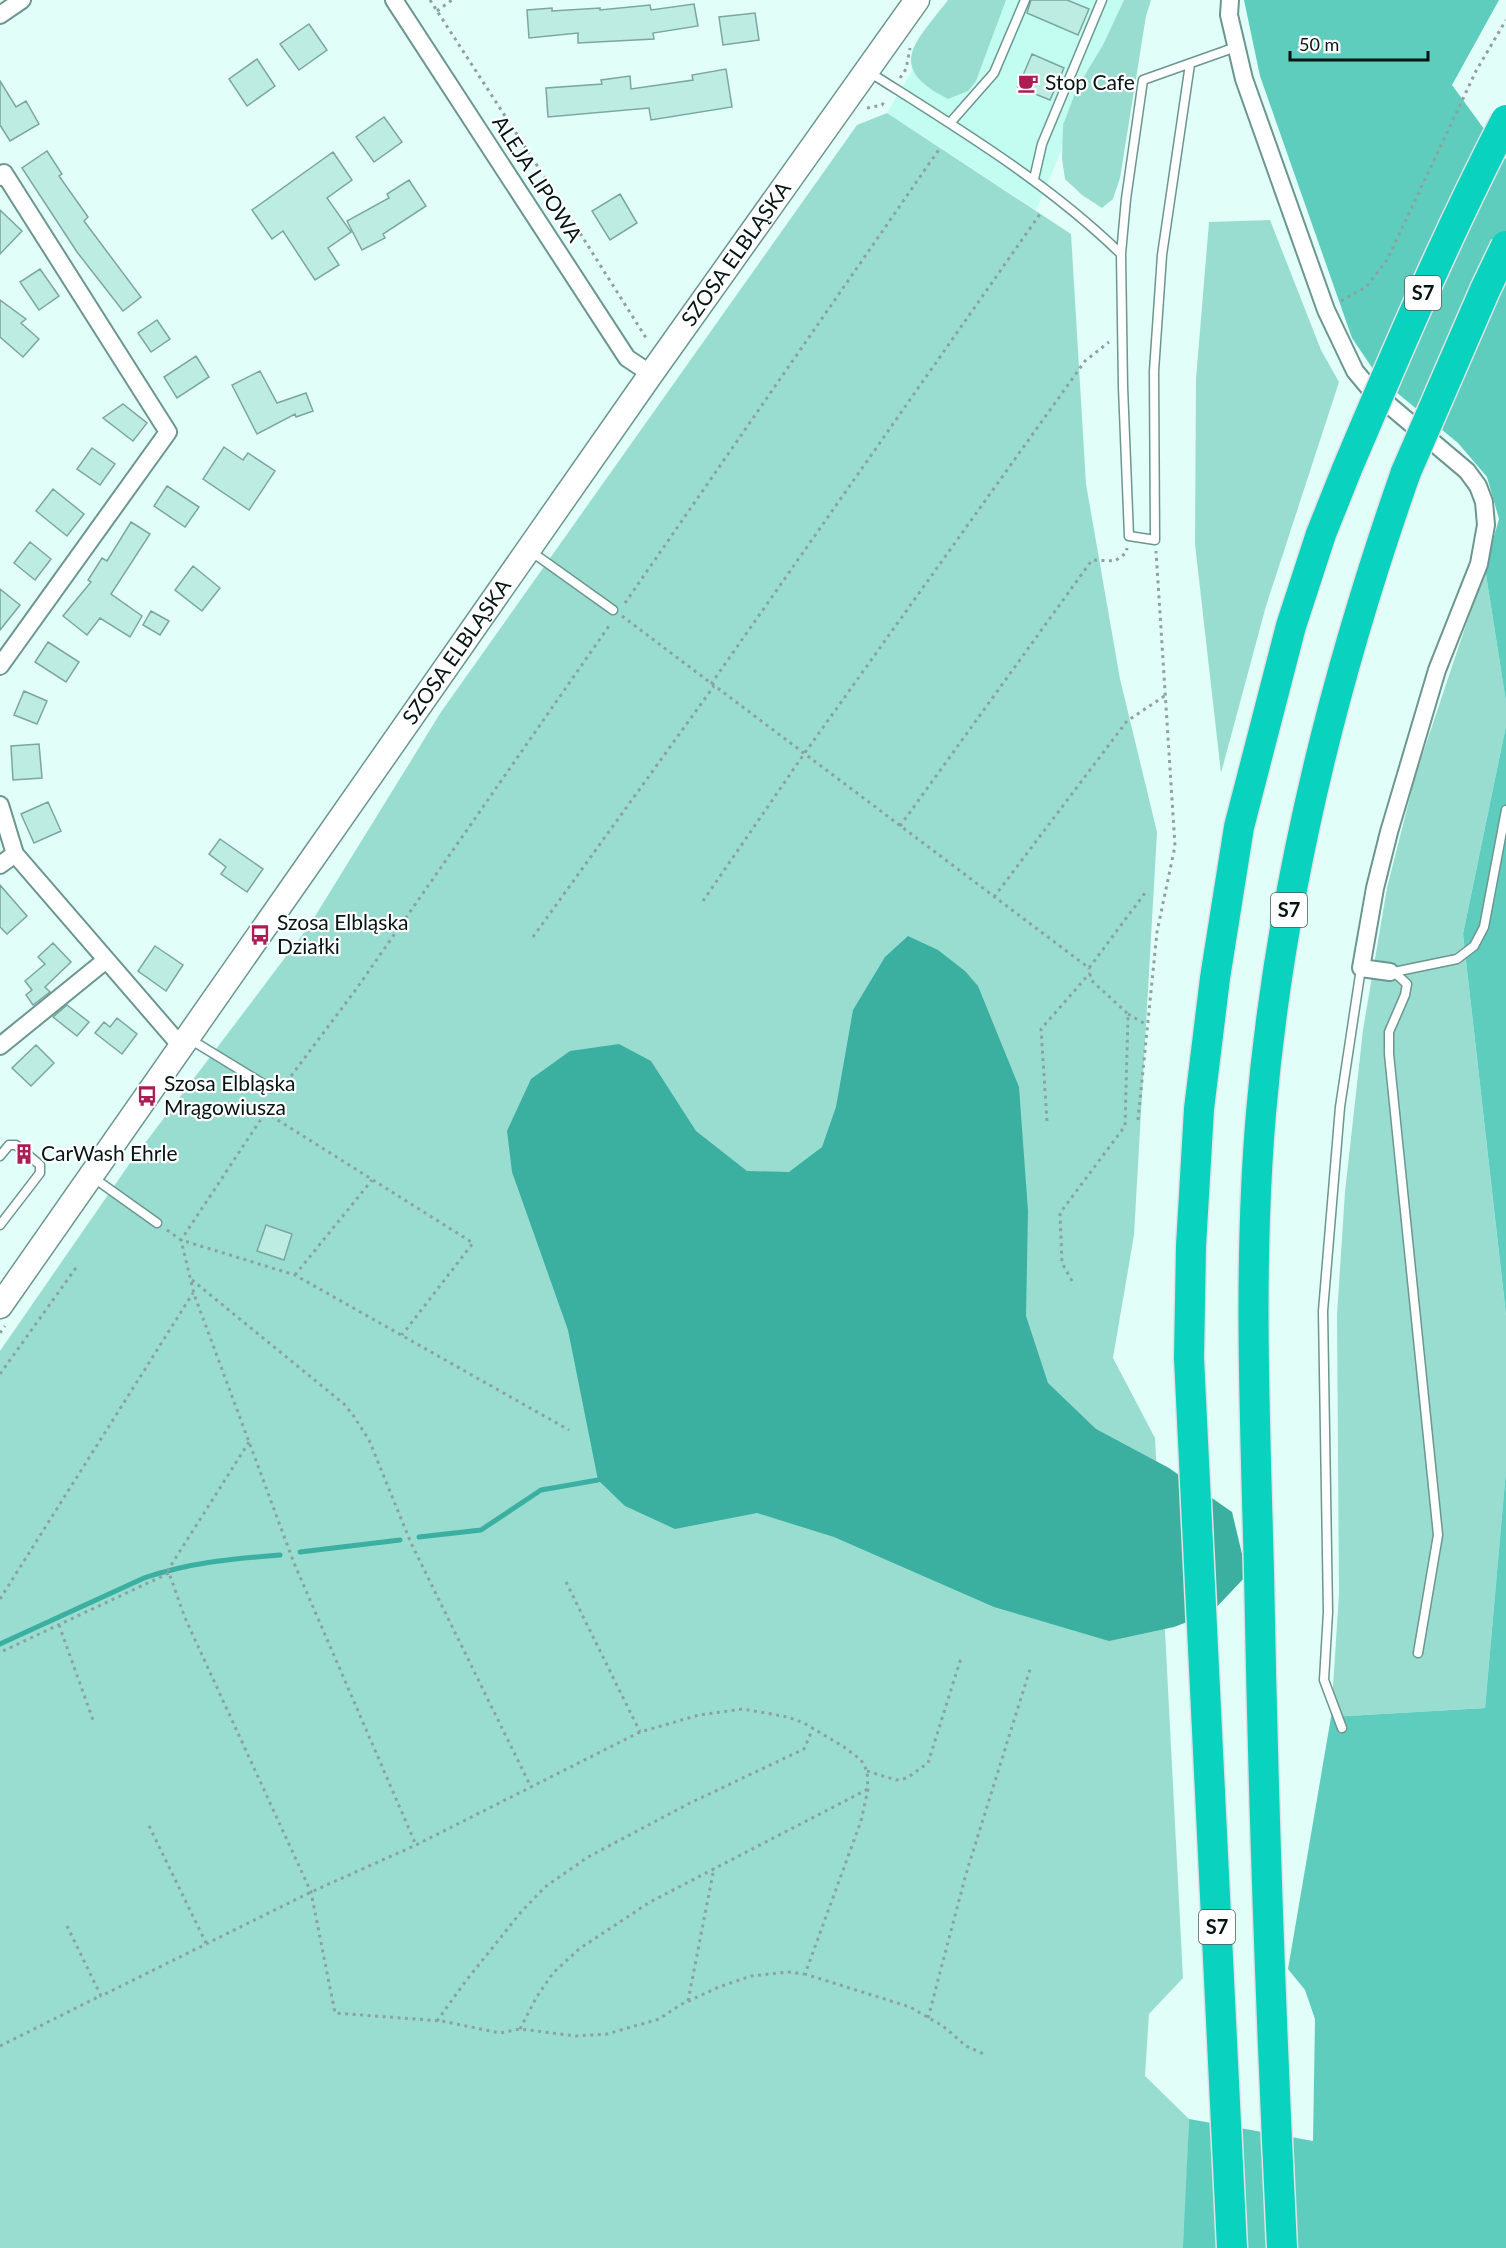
<svg xmlns="http://www.w3.org/2000/svg" width="1506" height="2248" viewBox="0 0 1506 2248" font-family="Lato,sans-serif">
<rect width="100%" height="100%" fill="#e2fef8"/>
<path fill="#c3fdf2" d="M954 0H1126L1036 210 887 113Z"/>
<path fill="#99ddd1" d="M948 0H1006L976 81 968 91 948 99C884 67 916 42 948 0Z
M1124 0H1151L1146 16 1120 178 1113 199 1102 208 1082 195 1065 179 1062 159 1063 125 1077 88 1103 45Z
M887 113 1071 234 1086 484 1120 679 1157 832 1134 1235 1113 1358 1155 1438 1183 1978 1149 2014 1145 2076 1189 2119 1184 2248H0V1351L130 1163 309 926 441 712 857 125Z
M1270 220 1321 350 1339 382 1266 606 1221 773 1195 544 1196 379 1209 222Z
M1485 568 1506 702V726L1463 934 1506 1316V1470L1485 1708 1331 1717 1339 1594 1337 1315 1345 1192 1363 1030 1387 888 1415 777Z"/>
<path fill="#5ecdbd" d="M1244 0H1499L1452 85 1506 159V702L1485 568 1499 519 1487 477 1458 443 1379 378 1352 338 1260 76Z
M1506 726V1315L1463 934Z
M1506 1470V2248H1183L1189 2119 1313 2141 1315 2019 1305 1990 1288 1969 1331 1717 1485 1708Z"/>
<path fill="#3bafa0" d="M908 936 938 950 965 971 978 986 1019 1087 1028 1211 1026 1316 1048 1383 1096 1429 1169 1468 1232 1512 1247 1575 1211 1613 1174 1627 1109 1641 994 1607 834 1537 757 1513 675 1529 625 1506 598 1480 568 1330 512 1172 507 1131 531 1079 570 1051 619 1044 651 1061 696 1131 747 1171 789 1172 822 1147 836 1107 853 1010 885 957Z"/>
<g fill="none" stroke-linecap="round" stroke-linejoin="round">
<path stroke="#3bafa0" stroke-width="5" d="M419 1537 481 1530 541 1490 598 1480
M300 1552 400 1540
M0 1644 144 1578C191 1562 231 1559 280 1555"/>
</g>
<path fill="#bdece3" stroke="#7aa79f" stroke-width="1.5" d="M1031 0H1067L1089 9 1078 35 1027 13Z
M694 4 698 26 653 33 654 39 578 43V33L529 38 527 10 552 8V11L600 8V10L650 5 651 10Z
M755 13 759 40 723 45 719 17Z
M309 24 327 50 299 70 280 44Z
M1032 54 1064 68 1050 100 1018 87Z
M257 59 275 86 247 106 229 79Z
M726 69 732 107 651 120 649 108 548 117 546 88 602 84 601 80 630 76 631 89 693 80 692 75Z
M0 81 16 107 26 101 39 124 10 141 0 125Z
M384 117 402 142 374 162 356 137Z
M47 151 62 174 59 176 88 217 84 221 141 297 123 311 77 252 22 168Z
M333 152 352 180 327 198 351 232 328 248 339 265 315 280 283 231 272 239 252 210Z
M409 180 426 206 383 234 385 238 362 250 347 221 389 198 387 194Z
M620 194 637 223 610 240 592 211Z
M0 210 22 231 0 254Z
M40 269 59 296 39 310 20 282Z
M0 300 26 319 21 323 39 339 23 357 0 337Z
M157 320 170 339 151 352 138 333Z
M196 356 209 377 177 398 164 377Z
M260 371 277 403 306 393 313 411 296 417 295 414 257 434 232 385Z
M123 404 147 423 133 441 103 418Z
M224 447 243 460 248 453 275 471 249 510 203 479Z
M92 448 115 464 100 485 77 469Z
M167 486 199 507 185 527 154 506Z
M53 489 84 514 67 536 36 511Z
M131 522 150 534 111 594 142 616 130 637 100 618 87 635 63 616 91 582 88 580 102 558 107 561Z
M30 542 51 559 35 580 14 563Z
M193 566 220 588 202 611 175 590Z
M0 589 20 605 0 630Z
M151 611 169 621 160 635 143 625Z
M48 642 79 662 66 682 35 662Z
M24 691 47 701 37 724 14 715Z
M39 744 42 778 13 780 11 746Z
M48 802 61 831 34 843 21 814Z
M220 839 263 869 247 892 221 874 226 867 209 854Z
M0 885 27 916 7 934 0 927Z
M53 943 71 962 45 987 50 992 33 1005 26 995 32 990 25 981 45 964 38 957Z
M155 946 183 965 166 991 138 971Z
M67 1005 89 1022 77 1036 53 1017Z
M117 1018 137 1034 122 1054 95 1033 104 1022 110 1027Z
M36 1045 54 1063 31 1086 12 1068Z
M266 1225 292 1234 284 1260 257 1251Z"/>
<g fill="none" stroke-linecap="round" stroke-linejoin="round">
<g stroke="#6b9790" stroke-width="11">
<path id="lane" d="M1190 64 1162 255 1154 371 1155 540 1129 536 1123 387 1121 254 1126 199 1143 80 1236 47
M869 72C957 128 1046 181 1121 254
M950 123 994 73 1025 0
M1034 179 1042 144 1102 0
M529 550 613 610
M1390 972H1394L1407 984 1405 995 1389 1032V1054L1438 1535 1418 1653
M1394 972 1457 959 1474 946 1484 927 1506 810
M188 1038 270 1088
M0 1156 9 1145H16L40 1165V1173L0 1225
M91 1176 157 1223
M1342 1728 1324 1680 1328 1612 1323 1311 1340 1107 1361 968"/>
</g>
<g stroke="#6b9790" stroke-width="20">
<path id="street" d="M394 0 627 358 651 374
M1230 0 1229 15 1244 79 1326 310 1355 371 1370 389 1467 471 1478 486 1484 502 1486 525 1479 564 1437 670 1389 832 1375 888 1361 968 1390 972
M0 15 22 0
M0 177 4 173 168 432 0 666
M0 805 15 854 174 1038 183 1045
M0 865 15 854
M0 1046 106 960"/>
</g>
<g stroke="#6b9790" stroke-width="27">
<g id="secondary">
<path id="s1" d="M0 1306 651 374 917 0"/>
</g>
</g>
<g stroke="#e1e3e3" stroke-width="33">
<path id="highway" d="M1232 2248 1189 1358 1191 1246 1199 1109 1215 978 1239 827 1291 626 1321 534 1347 469
M1282 2248C1271 2023 1263 1797 1259 1572 1255 1419 1248 1265 1261 1113 1280 893 1333 679 1406 472"/>
</g>
<path stroke="#8ba39e" stroke-width="3" stroke-dasharray="3 4.5" stroke-linecap="butt" d="M430 0 549 184 648 341
M437 11 452 0
M900 78 906 69 910 48
M867 108 882 105 886 99
M1341 301 1366 287 1387 260 1476 71 1506 20
M625 603 940 148
M622 616 1089 968 1145 893
M711 684 1040 214
M900 826 1092 560 1115 561 1126 553 1127 548
M994 897 1127 721 1166 695
M703 901 804 754 1085 361 1109 342
M533 937 714 686
M1128 1014 1147 1025
M282 1088 357 988 611 623
M273 1101 181 1240 194 1294 294 1563 416 1845
M265 1112 473 1243 402 1335
M1138 1120 1157 932 1175 846 1156 551
M1047 1121 1041 1029 1090 973
M167 1230 181 1240 295 1275 569 1430
M295 1275 372 1180
M192 1280 344 1404 353 1415 369 1440 411 1543 531 1787
M1072 1281 1062 1263 1060 1213 1125 1126 1128 1014 1091 980 1089 968
M0 1333 5 1326
M0 1374 78 1265
M249 1442 168 1570 185 1618 311 1892 335 2013 442 2021 500 2033 520 2029 576 2036 607 2034 659 2019 680 2005 719 1987 751 1976 788 1972 804 1974
M566 1582 640 1732
M0 1599 193 1293
M59 1625 93 1720
M3 1651 169 1573
M867 1771 896 1780 907 1778 928 1763 961 1658
M149 1826 206 1943
M67 1926 101 1996 311 1892 416 1845 640 1732 699 1715 743 1709 788 1717 804 1723 844 1747 861 1760 867 1771 868 1789 861 1821 805 1974 910 2007 943 2026 966 2046 986 2055
M688 2001 714 1868
M928 2018 966 1874 1031 1666
M437 2021 465 1982 521 1912 545 1887 588 1857 688 1804 804 1749 813 1728
M520 2029 536 1998 553 1973 579 1949 650 1902 868 1789
M0 2046 100 1996"/>
<use href="#lane" stroke="#fff" stroke-width="8"/>
<use href="#street" stroke="#fff" stroke-width="16"/>
<use href="#secondary" stroke="#fff" stroke-width="24"/>
<use href="#highway" stroke="#09d2bf" stroke-width="30"/>
<g stroke="#e1e3e3" stroke-width="33" stroke-linecap="butt">
<path id="highway-bridge" d="M1347 469C1397 351 1447 234 1506 120
M1406 472 1485 290 1506 246"/>
</g>
<use href="#highway-bridge" stroke="#09d2bf" stroke-width="30"/>
</g>
<defs>
<g id="cafe-bare" transform="scale(1.62)"><path d="M-5.5-4.5H6V0H3Q3 3.5 0 3.5H-2.5Q-5.5 3.5-5.5 0ZM3-3.2v2h1.7v-2ZM-6 4.5H4V6H-6Z" fill="#ac1d57" stroke="#fff" stroke-width="2.5" paint-order="stroke"/></g>
<g id="bus-bare" transform="scale(1.62)"><path d="M-5-6H5V4H4V6H2V4H-2V6H-4V4H-5ZM-3.5-4V0h7V-4ZM-3.5 1.2v1.5H-2V1.2ZM2 1.2v1.5H3.5V1.2Z" fill="#ac1d57" stroke="#fff" stroke-width="2.5" paint-order="stroke"/></g>
<g id="building-bare" transform="scale(1.62)"><path d="M-4-6H4V6H1V3H-1V6H-4ZM-2.5-4.3h1.7v1.8h-1.7ZM.8-4.3h1.7v1.8H.8ZM-2.5-1h1.7V.8h-1.7ZM.8-1h1.7V.8H.8Z" fill="#ac1d57" stroke="#fff" stroke-width="2.5" paint-order="stroke"/></g>
</defs>
<g fill-rule="evenodd">
<use href="#cafe-bare" x="1028" y="83"/>
<use href="#bus-bare" x="260" y="935"/>
<use href="#bus-bare" x="147" y="1096"/>
<use href="#building-bare" x="24" y="1154"/>
</g>
<g text-anchor="middle" stroke-width="4.5" stroke-linejoin="round" paint-order="stroke">
<g fill="#fff" stroke="#4f5b59" stroke-width="1.5">
<rect x="1405" y="276" width="36" height="34" rx="4.5"/>
<rect x="1271" y="893" width="36" height="34" rx="4.5"/>
<rect x="1199" y="1910" width="36" height="34" rx="4.5"/>
</g>
<g font-size="20" font-weight="bold" fill="#041512">
<text x="1423" y="300">S7</text>
<text x="1289" y="917">S7</text>
<text x="1217" y="1934">S7</text>
</g>
<g font-size="21" fill="#041512" stroke="#fff" text-anchor="start">
<text x="1045" y="90">Stop Cafe</text>
<text x="277" y="930">Szosa Elbląska<tspan x="277" dy="24">Działki</tspan></text>
<text x="164" y="1091">Szosa Elbląska<tspan x="164" dy="24">Mrągowiusza</tspan></text>
<text x="41" y="1161">CarWash Ehrle</text>
</g>
<g font-size="21" fill="#041512" stroke="#fff">
<text transform="translate(537 179) rotate(57)" y="7">ALEJA LIPOWA</text>
<text dy="7" stroke="none"><textPath href="#s1" startOffset="1284">SZOSA ELBLĄSKA</textPath></text>
<text dy="7" stroke="none"><textPath href="#s1" startOffset="798">SZOSA ELBLĄSKA</textPath></text>
</g>
</g>
<path d="M1290 51v9h138v-9" fill="none" stroke="#041512" stroke-width="3"/>
<text x="1299" y="51" font-size="18" fill="#041512" stroke="#ffffff" stroke-width="4.5" paint-order="stroke">50 m</text>
</svg>
